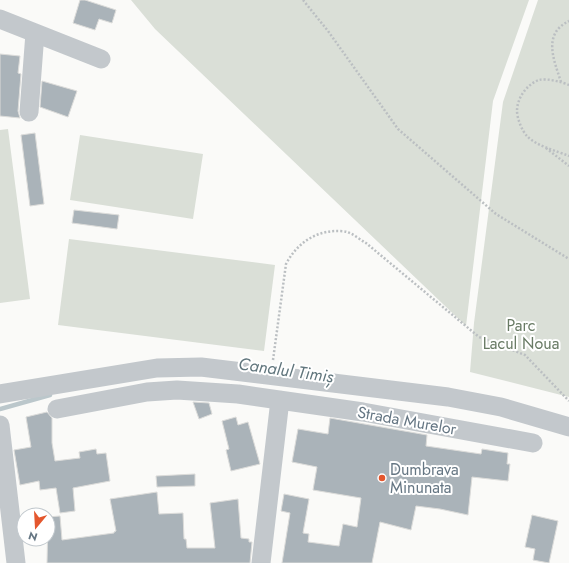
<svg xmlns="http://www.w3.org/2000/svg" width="569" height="563" viewBox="0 0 569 563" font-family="Jost,sans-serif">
<rect width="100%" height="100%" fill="#fafaf8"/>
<path fill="#dadfd7" d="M131 0H529L493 101 466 326 155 29Z
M538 0H569V397L470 372 474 323 503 102Z
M8 129 30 299 0 303V130Z
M80 135 203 154 193 219 70 200Z
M69 239 275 265 264 351 58 325Z"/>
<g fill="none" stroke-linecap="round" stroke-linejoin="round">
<path stroke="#bbc7cb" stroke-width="4.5" d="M0 409 50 395"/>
</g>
<path fill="#aab3b9" stroke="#dcdcda" d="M80 0H85L116 10 112 23 99 19 95 30 73 23Z
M0 54 20 56 18 73 21 74 18 111 20 118 0 116Z
M42 81 77 91 68 117 40 107Z
M35 133 44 204 30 206 21 135Z
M74 210 119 215 117 229 72 223Z
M193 402 209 403 212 414 199 419Z
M47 412 52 418V443L55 461 80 458 79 452 96 449 97 454 106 453 110 481 73 488 75 511 60 513 56 488 40 490 39 481 20 485 14 450 31 447 26 417Z
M236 417 238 425 248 422 260 464 231 471 226 450 229 449 222 421Z
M330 418 427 435 426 446 481 454 482 449 508 453 507 464H510L508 481 472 477 468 515 440 509 416 506 411 530 380 522 372 563H282L290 513 281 511 284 494 309 499 303 533 309 534 308 542 339 546 343 524 357 527 361 498 313 490 317 467 292 462 298 429 328 434Z
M195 474V486L157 487 156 476Z
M157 492 159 514 183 513 184 539H186L187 548H215L210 503 238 499 241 538 249 539V542H252L250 563H47L48 517 60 516 62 540 114 533V532L116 531 110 499Z
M532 515 558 521 549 563 533 560 535 549 525 547Z"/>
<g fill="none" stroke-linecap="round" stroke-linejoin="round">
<path stroke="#bbbfc2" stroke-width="2.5" stroke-dasharray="2 2" stroke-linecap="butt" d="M303 0 328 31 398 129 496 214 569 259
M561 82C554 60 542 34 569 21
M569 85C562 82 547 78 539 80 527 84 517 98 517 111 517 118 522 131 527 136 536 146 557 151 569 156
M546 148 569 166
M273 360 286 264C296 245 313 232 335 231 339 231 344 231 347 232 354 234 360 240 366 243L479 337 525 355 569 401"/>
<path stroke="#c3c8cc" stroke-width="19" d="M0 19 101 59
M29 112 35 33
M0 394 157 368 201 367 448 397 501 407 569 427
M57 409 147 392 177 390 238 394 363 412 533 443
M0 425 16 563
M261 563 280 400"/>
</g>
<circle fill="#e4572e" stroke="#fff" stroke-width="1.5" cx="382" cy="478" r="4"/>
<g text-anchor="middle" stroke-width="4" stroke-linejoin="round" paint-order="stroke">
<g font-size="16" fill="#687a64" stroke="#fff">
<text x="521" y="331">Parc<tspan x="521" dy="18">Lacul Noua</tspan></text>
</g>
<g font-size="16" fill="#657683" stroke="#fff">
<text transform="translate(407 420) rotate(10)" y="6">Strada Murelor</text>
</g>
<g font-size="16" fill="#657683" stroke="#fff" text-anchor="start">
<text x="390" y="475">Dumbrava<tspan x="390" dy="18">Minunata</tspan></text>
</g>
<g font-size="17" font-style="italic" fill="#60757c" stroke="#fff">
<text transform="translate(286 370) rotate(8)" y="6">Canalul Timiș</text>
</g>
</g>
<g transform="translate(36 527) rotate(198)"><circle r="19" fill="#ffffff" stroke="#c1c8cd"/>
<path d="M0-3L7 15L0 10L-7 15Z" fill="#e4572e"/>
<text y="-6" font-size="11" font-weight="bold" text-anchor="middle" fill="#657683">N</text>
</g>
</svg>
